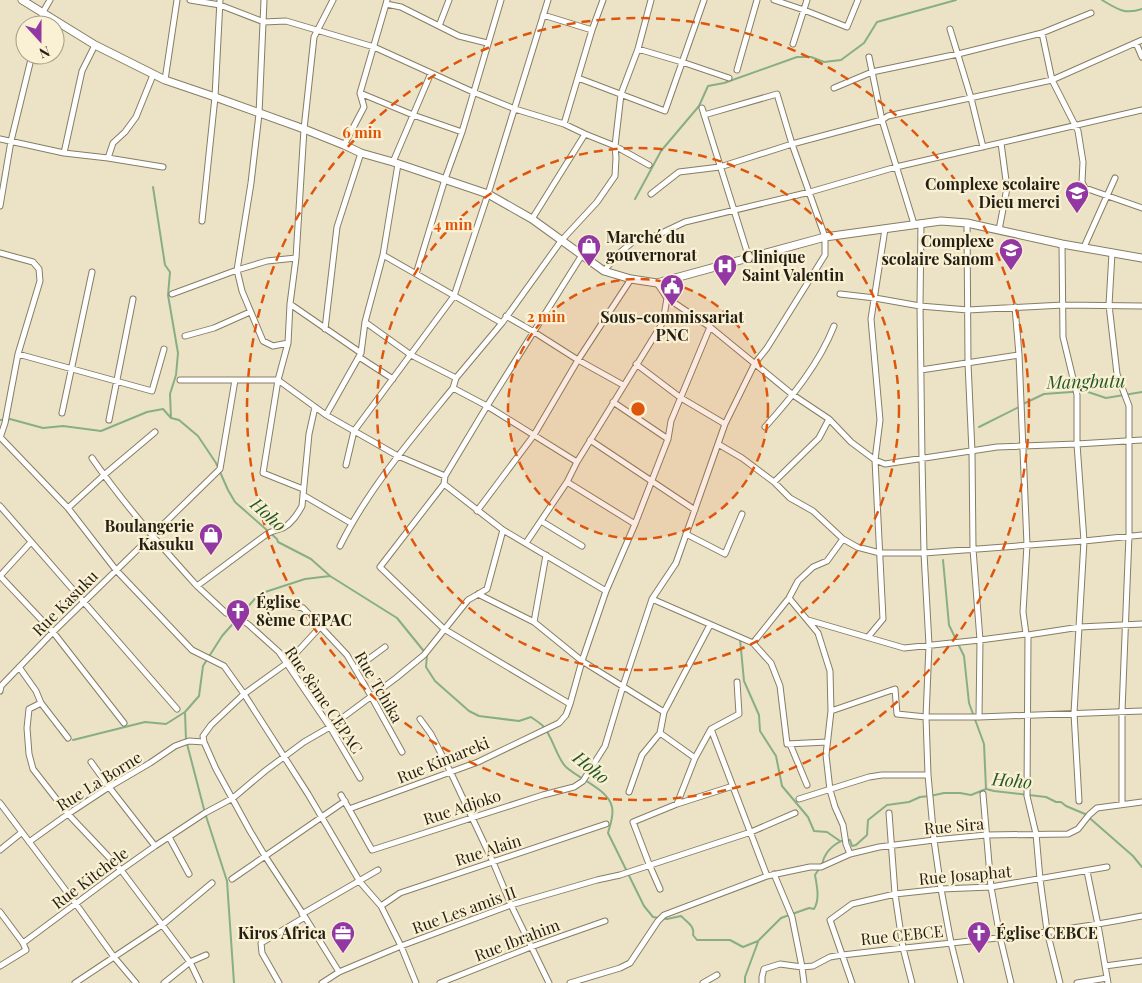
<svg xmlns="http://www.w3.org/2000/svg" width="1142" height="983" viewBox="0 0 1142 983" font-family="'Playfair Display',serif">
<rect width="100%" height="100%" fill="#ece3c6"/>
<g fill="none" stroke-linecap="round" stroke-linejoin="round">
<path stroke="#88ae86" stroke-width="2" d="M1102 0C1117 9 1125 15 1142 9
M153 187 165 265 170 272 168 295 178 353 176 375 170 394 171 418
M635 199 661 151 699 106 708 86 724 83 797 57H811L824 62 841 60 864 43 877 22 956 0
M1023 404 1044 394 1085 391 1106 398 1142 392
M0 420 10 419 43 428 63 426 101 431 147 412 163 409 171 418 179 420 198 436 216 463 228 490 235 502 277 539 278 542 311 559 330 576 397 618 427 655 426 667 435 681 469 711 479 716 519 721 531 717C535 720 540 723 543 726 553 737 556 757 566 767 579 779 608 789 612 807 614 816 610 825 608 833L644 906 653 917 667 919 681 916C687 922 695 926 693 935L697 940H730L743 947 758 941 781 918 809 908 814 909C820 899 817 886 815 875L819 869
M979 427 1019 407
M943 560 949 625 964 656 969 703 984 744 986 789
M740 639 744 681 759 715 760 731 776 756 782 786 808 817 814 831 827 832 840 841
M185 712 186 740 205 813 227 881 234 983
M73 740 145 722 166 724 185 712 199 696 203 666 222 636 259 594 305 579 330 576
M822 865C823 862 823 859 825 856 829 848 841 838 850 840L852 846 856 845 867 835 868 820 887 805 909 802 920 797 930 796 944 793H960L971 795 986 789 994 791 1046 797 1056 802H1061L1066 806 1085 814 1133 856 1142 867
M745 983V977L758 942"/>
<g stroke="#867d63" stroke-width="7">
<path id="minor" d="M190 0 220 5 264 22 286 21 374 47 473 92 515 109 564 124 585 134 615 146 649 165
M264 0 259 114 251 183 237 270 242 291 263 341 273 346 288 343
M387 0 386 4 401 7 459 36 487 43
M774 0 804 10 847 27 858 0
M543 15 592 30
M40 25 43 12 50 0
M439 26 449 0
M950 29 971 98 983 147
M1042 33 1052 80 1078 131 1083 162 1082 182 1085 188 1142 208
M1136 43 1142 57
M793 44 807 0
M638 49 682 62 729 78
M869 57 882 120 914 224
M737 70 757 0
M578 78 665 111 704 0
M165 80 177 0
M834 88 872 72 958 54 1042 33 1091 13
M360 93 413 115 462 132
M702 108 749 258
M564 124 592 30 603 0
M0 139 64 153 108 158 163 167
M344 145 364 107 360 93 386 4
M64 153 82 71 95 45
M108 158 113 143 125 132 136 117 153 75
M393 162 431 73
M651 194 679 172 720 167 792 144 882 120 888 116 1052 80 1142 40
M0 206 11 141 32 55
M532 219 585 134
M202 221 215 97 220 0
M921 223 920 306 922 459 924 553 929 645 926 717 928 775 934 840 941 889 951 943 961 983
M967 223 968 363 972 452 973 549 980 640 979 717
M999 230 1007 188 1001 143
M1062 244 1063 337 1077 395V444L1084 541 1074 713 1079 801
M1084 247 1115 178
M0 253 33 262 39 269 40 281 18 354 5 423 0 438
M1112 253 1109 305 1117 374 1129 406V535L1122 711V804
M383 255 502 323
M604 271 617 255 635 240 649 239 685 222 810 192 896 167 1142 110
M416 274 445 179 462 132 501 0
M657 283 667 298 710 327 793 395 829 419 851 442 875 460 885 464 997 447 1077 444 1142 440
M172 294 237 270 267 261 296 258
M840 294 875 298 920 306 968 310 1063 305 1142 306
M290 304 361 353
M1015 307 1019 355 1027 545 1023 612 1026 634
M506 316 534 332 578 360 623 385
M365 322 411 355 456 378
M325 329 337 227 361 153
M185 336 214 328 250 312
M18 354 152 391 164 349
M359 357 393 379
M636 364 681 398 725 424
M921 370 1019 355
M180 380H278L326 415 398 456 445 476
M453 388 487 406 577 462
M613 402 668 439
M62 413 92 272
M326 415 361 353 365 322 383 255 398 164
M109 420 133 299
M765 427C792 397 819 364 834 326
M0 437 68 508 116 570 192 650 224 666 244 694 308 794 360 882 381 906 401 946 416 983
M590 440 695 510
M718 444 742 458 774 482 790 498 813 511 843 539 857 547 880 553H924L1084 541 1142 535
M92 458C123 503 160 545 197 586L267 534C272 531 277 530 283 528 292 523 297 515 302 506L309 434 315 407
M346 465 354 431 454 296 488 194 548 0
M567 482 635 524
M774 482 819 438 829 419
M444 484 503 530 606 591
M303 489 263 473 278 380 288 343 290 304 296 258 304 129 314 37 333 0
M303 495 351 523
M0 506 177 709
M68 508 104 475 155 432
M477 511 534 435 578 360 631 279
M541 521 582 546
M686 534 725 554 742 514
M526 543 567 482 577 462 663 322 667 298
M340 546C368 489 413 437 453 388L456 378 502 323 561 241 597 202 615 176 616 158 615 146 621 94 638 49 651 0
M0 576 53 632 124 723
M0 576 31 542
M197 586 226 613 235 615 249 625 279 652 330 727 360 778
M478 594 534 622 582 661 664 712 660 733 642 755 629 792
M789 598 818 633 830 671 831 711 826 755 830 790 835 807 843 825 846 844 850 854
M652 599 753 643 771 663 780 686 787 744 827 742
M284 604 303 608 347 655 371 696 402 752
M808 620 904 648 980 640 1026 634 1028 635 1080 627 1142 624
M534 622 546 555
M321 626 287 663 244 694 211 725 203 736 204 742 216 769 250 831 265 856 305 917 339 972
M1028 635 1027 796 1036 834 1040 879 1047 931 1060 983
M868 637 883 619 875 460 880 420 871 319 885 229
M753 643 789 598 798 581 813 567 827 561 843 539
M19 667 36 691 41 703 68 738
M355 669 385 647
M0 691 1 686 53 632 220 469 235 380
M41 703 29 709 27 728 29 754 33 769 68 814 121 870 190 962 200 983
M570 704 444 629 380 567 444 484 445 476 487 406 582 255
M831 711 895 689 897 714 926 717H979L1142 711
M664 712 710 625
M420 719 431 734 451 773 493 862 511 905 549 983
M711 729 767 876
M660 733 695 758
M790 744 807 785
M91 762 109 787 155 846
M983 794 991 887 1000 937 1011 983
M341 795 349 809 372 850 543 795 574 787 583 781 605 746 623 686 652 599 676 563 725 424 755 363 767 348 825 255V237L792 144 777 94 704 115
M799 799 869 777 882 775H928
M0 803 76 904 114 957 136 983
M677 804 695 758 711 729 739 714 737 682
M349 809 478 762 559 723 566 715 570 704 582 661 606 591 635 524 668 439 671 421 710 327
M889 813 895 894 903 948 912 983
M169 837 189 874
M29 842 68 814 109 787 150 763 175 746 183 743 189 741 204 742
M0 850 21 833
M1087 871 1098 925 1108 983
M774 874 792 917 802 967 804 983
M232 879 345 801
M660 889 649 864 633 822 677 804 733 786
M381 906 400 893 606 824
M0 912 23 943
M302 914 378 870
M0 966 26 950 23 943 121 870 155 846 205 813 233 798 265 771 304 742 330 727 396 678 424 655 468 600 487 589 503 530
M1105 966 1142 961
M75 983 162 925 212 883
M164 983 190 962 206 955
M279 983 262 953 261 943 305 917
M322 983 339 972 401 946 511 905 597 880 620 875 751 832 795 813
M440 983 531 947 605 921
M570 983 620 968 630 963 658 921 664 915 767 876 810 867H821L850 854 879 847 934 840 986 835 1068 834 1078 829 1089 815 1097 808 1142 802
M703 983 717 975
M762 983V977L764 969 780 964 802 967 813 966 830 957 842 955C942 943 1043 936 1142 916
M852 983 830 920 852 904 895 894 941 889 991 887 1107 867
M1077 983 1107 978"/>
</g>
<g stroke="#867d63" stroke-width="9">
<path id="tertiary" d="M22 0 95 45 165 80 215 97 304 129 344 145 361 153 393 162 488 194 532 219 604 271 631 279 657 283 825 237 941 221 967 223 1062 244 1142 258"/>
</g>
<use href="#minor" stroke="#fff" stroke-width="5"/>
<use href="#tertiary" stroke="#fff" stroke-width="7"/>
</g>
<circle cx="638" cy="409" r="130" fill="#de560c" fill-opacity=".12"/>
<g fill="none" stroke="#de560c" stroke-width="2.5" stroke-dasharray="9 6">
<circle cx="638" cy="409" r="130"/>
<circle cx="638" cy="409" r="261"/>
<circle cx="638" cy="409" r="391"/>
</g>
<defs>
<g id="school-pin" transform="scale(1.25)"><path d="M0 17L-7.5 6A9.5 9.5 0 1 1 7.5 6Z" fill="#9338a3" stroke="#faf0d3"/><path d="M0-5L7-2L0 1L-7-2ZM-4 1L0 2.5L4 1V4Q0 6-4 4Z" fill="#fff"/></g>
<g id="shop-pin" transform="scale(1.25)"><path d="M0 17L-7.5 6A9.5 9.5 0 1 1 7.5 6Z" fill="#9338a3" stroke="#faf0d3"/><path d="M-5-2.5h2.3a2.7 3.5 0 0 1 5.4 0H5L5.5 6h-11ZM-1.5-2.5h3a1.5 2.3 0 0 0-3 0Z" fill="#fff"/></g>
<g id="hospital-pin" transform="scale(1.25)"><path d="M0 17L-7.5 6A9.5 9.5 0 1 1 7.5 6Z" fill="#9338a3" stroke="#faf0d3"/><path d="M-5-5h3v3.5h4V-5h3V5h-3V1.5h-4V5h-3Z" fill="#fff"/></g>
<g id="civic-pin" transform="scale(1.25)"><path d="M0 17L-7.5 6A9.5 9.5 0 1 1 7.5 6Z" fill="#9338a3" stroke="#faf0d3"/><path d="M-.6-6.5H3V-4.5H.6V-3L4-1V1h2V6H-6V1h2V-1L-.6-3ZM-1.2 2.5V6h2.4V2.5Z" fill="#fff"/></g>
<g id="church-pin" transform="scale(1.25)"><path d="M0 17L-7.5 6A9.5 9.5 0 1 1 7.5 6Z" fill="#9338a3" stroke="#faf0d3"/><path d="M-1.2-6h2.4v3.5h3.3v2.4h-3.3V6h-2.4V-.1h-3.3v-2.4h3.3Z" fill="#fff"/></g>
<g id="office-pin" transform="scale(1.25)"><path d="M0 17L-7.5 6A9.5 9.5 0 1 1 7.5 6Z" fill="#9338a3" stroke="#faf0d3"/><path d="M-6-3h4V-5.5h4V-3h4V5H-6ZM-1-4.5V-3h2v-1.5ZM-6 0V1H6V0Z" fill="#fff"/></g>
</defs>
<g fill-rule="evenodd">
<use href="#school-pin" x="1077" y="193"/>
<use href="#shop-pin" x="589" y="246"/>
<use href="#school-pin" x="1011" y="250"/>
<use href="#hospital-pin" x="725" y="266"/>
<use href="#civic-pin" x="672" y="286"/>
<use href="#shop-pin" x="211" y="535"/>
<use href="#church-pin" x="238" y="611"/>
<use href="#office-pin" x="343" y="933"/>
<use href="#church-pin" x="979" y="933"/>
</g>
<g text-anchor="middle" stroke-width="4.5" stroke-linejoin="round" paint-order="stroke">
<g font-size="16" font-weight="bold" fill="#231f15" stroke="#faf0d3" text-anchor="end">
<text x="1060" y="190">Complexe scolaire<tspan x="1060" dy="18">Dieu merci</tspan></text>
<text x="606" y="243" text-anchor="start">Marché du<tspan x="606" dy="18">gouvernorat</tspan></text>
<text x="994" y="247">Complexe<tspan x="994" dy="18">scolaire Sanom</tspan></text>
<text x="742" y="263" text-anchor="start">Clinique<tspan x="742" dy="18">Saint Valentin</tspan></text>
<text x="672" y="323" text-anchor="middle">Sous-commissariat<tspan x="672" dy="18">PNC</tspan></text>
<text x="194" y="532">Boulangerie<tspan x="194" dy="18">Kasuku</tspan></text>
<text x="256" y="608" text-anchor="start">Église<tspan x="256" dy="18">8ème CEPAC</tspan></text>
<text x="326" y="939">Kiros Africa</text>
<text x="996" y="939" text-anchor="start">Église CEBCE</text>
</g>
<g font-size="16" fill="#231f15" stroke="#faf0d3">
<text transform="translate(65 603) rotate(-45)" y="6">Rue Kasuku</text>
<text transform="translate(379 687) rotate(60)" y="6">Rue Tchika</text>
<text transform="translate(324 700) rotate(56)" y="6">Rue 8ème CEPAC</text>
<text transform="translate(443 760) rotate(-22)" y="6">Rue Kimareki</text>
<text transform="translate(99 781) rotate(-32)" y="6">Rue La Borne</text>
<text transform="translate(462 807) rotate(-18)" y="6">Rue Adjoko</text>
<text transform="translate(954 826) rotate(-5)" y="6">Rue Sira</text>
<text transform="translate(488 850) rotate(-18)" y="6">Rue Alain</text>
<text transform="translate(965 875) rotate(-5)" y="6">Rue Josaphat</text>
<text transform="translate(90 878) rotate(-37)" y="6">Rue Kitchele</text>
<text transform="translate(464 910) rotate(-20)" y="6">Rue Les amis II</text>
<text transform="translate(902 935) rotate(-6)" y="6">Rue CEBCE</text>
<text transform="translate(517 940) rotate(-21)" y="6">Rue Ibrahim</text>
</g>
<g font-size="18" font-style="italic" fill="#225824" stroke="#faf0d3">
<text transform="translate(1086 382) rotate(-1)" y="6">Mangbutu</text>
<text transform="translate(268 515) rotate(42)" y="6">Hoho</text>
<text transform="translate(591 768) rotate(39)" y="6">Hoho</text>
<text transform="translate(1012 781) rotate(5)" y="6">Hoho</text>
</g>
</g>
<circle cx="638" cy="409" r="8" fill="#de560c" stroke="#faf0d3" stroke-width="2.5"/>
<g font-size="15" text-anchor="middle" font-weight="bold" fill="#de560c" stroke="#faf0d3" stroke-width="4.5" stroke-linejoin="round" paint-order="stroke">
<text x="362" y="138">6 min</text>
<text x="453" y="230">4 min</text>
<text x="546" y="322">2 min</text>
</g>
<g transform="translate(40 40) rotate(159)"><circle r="24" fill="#faf0d3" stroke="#a49c87"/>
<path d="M0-4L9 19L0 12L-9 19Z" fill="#9338a3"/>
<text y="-8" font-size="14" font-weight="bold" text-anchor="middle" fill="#231f15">N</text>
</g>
</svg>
